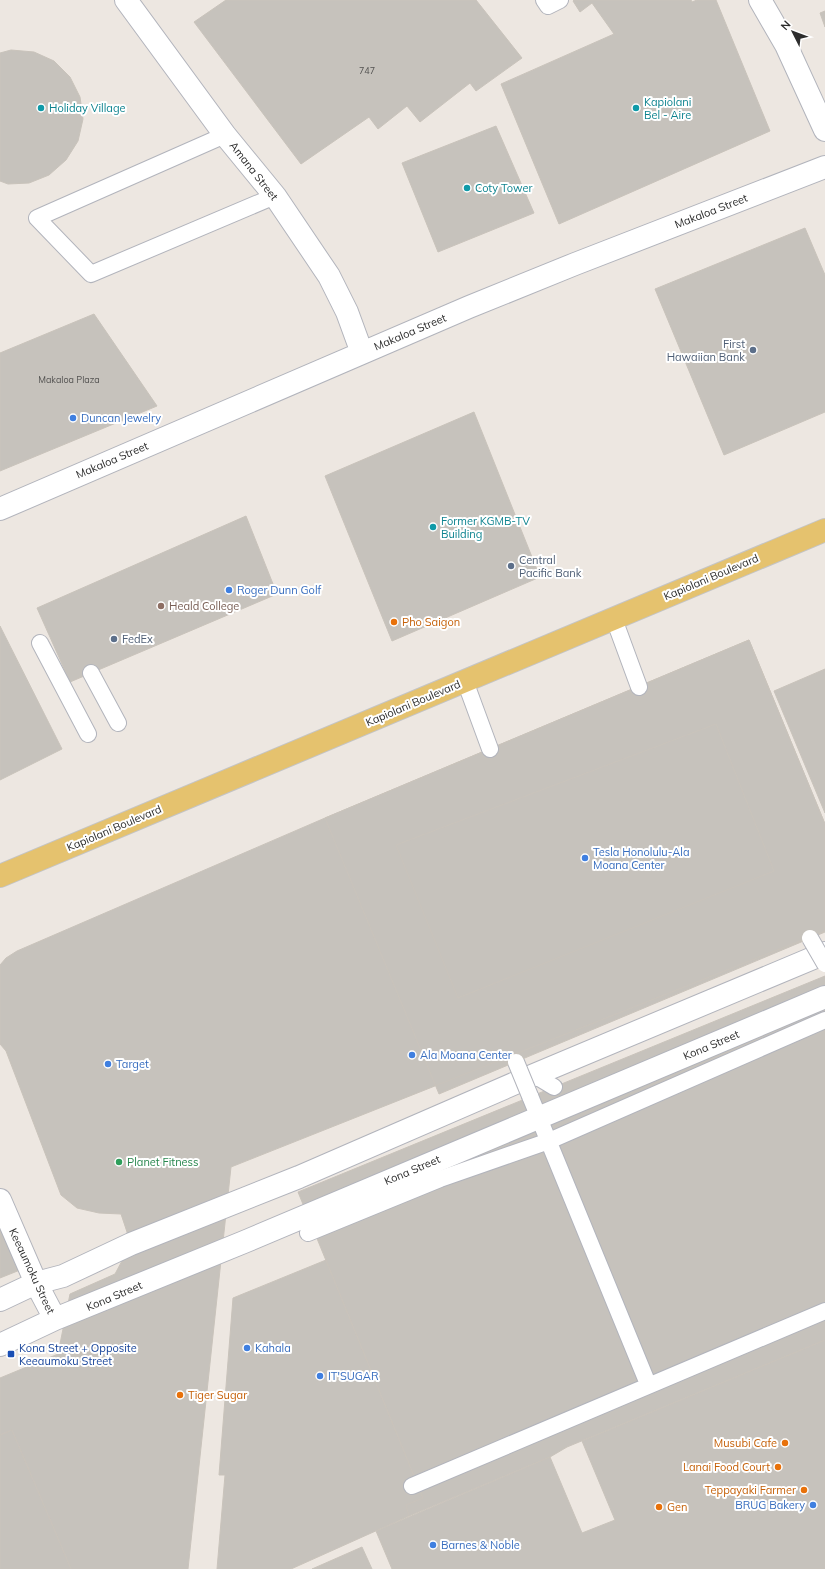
<svg xmlns="http://www.w3.org/2000/svg" width="825" height="1569" viewBox="0 0 825 1569" font-family="Mulish,sans-serif">
<rect width="100%" height="100%" fill="#ede7e1"/>
<path fill="#c6c2bc" stroke="#c9c3bb" d="M226 0H476L522 58 476 91 470 83 420 122 407 106 378 129 369 117 301 164 194 22Z
M574 0H691L692 2 697 0H716L770 131 559 224 501 84 614 34 592 3 580 12 573 1Z
M825 11V27L820 13Z
M11 50 34 52 54 61 70 77 80 97 83 119 78 141 66 160 49 175 29 183 8 184 0 181V53Z
M496 126 534 213 438 252 402 163Z
M805 228 825 275V412L724 455 655 289Z
M94 314 157 406 0 471V353Z
M474 412 540 577 392 641 325 476Z
M246 516 277 594 70 682 37 608Z
M0 626 62 749 0 780Z
M749 640 825 824V931L231 1167 188 1569H71L12 1430 0 1435V1378L58 1354 70 1294 115 1274 131 1244 121 1214 99 1213 77 1208 61 1195 6 1051 0 1044V965L6 958 17 951 325 818Z
M749 640 825 824V932L439 1094 325 818Z
M825 669V813L774 691Z
M716 724 774 871 458 998 396 845Z
M825 976V1340L567 1447 550 1457 409 1516 406 1505 423 1498 298 1192Z
M0 1221 20 1270 0 1278Z
M326 1260 423 1498 406 1505 409 1516 291 1569H217L225 1475H219L233 1298Z
M825 1340V1569H392L376 1531 550 1457 582 1533 615 1520 582 1441Z
M12 1430 71 1569H0V1435Z
M362 1547 372 1569H312Z"/>
<g fill="none" stroke-linecap="round" stroke-linejoin="round">
<g stroke="#b2b4bc" stroke-width="18">
<path id="lane" d="M544 0 548 6 560 0
M225 135 37 218 91 274 275 196
M614 619 639 687
M40 643 88 734
M91 673 118 723
M465 681 490 749
M534 1075 554 1087
M530 1096 648 1384
M308 1233 440 1179 549 1141 825 1020
M412 1486 825 1311"/>
</g>
<g stroke="#b2b4bc" stroke-width="24">
<path id="street" d="M126 0 225 135 275 196 329 276 347 312 362 353
M0 509 469 307 575 264 825 167
M0 1200 36 1283 55 1319
M0 1300 36 1283 63 1276 131 1244 299 1177 534 1075 825 953
M0 1345 55 1319 244 1242 825 997"/>
</g>
<g stroke="#b2b4bc" stroke-width="24">
<path id="secondary" d="M760 0 786 45 825 130"/>
</g>
<g stroke="#c4c4c4" stroke-width="24">
<path id="primary" d="M0 876 825 530"/>
</g>
<use href="#lane" stroke="#fff" stroke-width="16"/>
<use href="#street" stroke="#fff" stroke-width="22"/>
<use href="#secondary" stroke="#fff" stroke-width="22"/>
<use href="#primary" stroke="#e5c26e" stroke-width="22"/>
<g stroke="#b2b4bc" stroke-width="18" stroke-linecap="butt">
<path id="lane-bridge" d="M810 938 825 964
M516 1062 530 1096"/>
</g>
<use href="#lane-bridge" stroke="#fff" stroke-width="16"/>
</g>
<g fill="#0f9aa8" stroke="#fff" stroke-width="1.5">
<circle cx="41" cy="108" r="4"/>
<circle cx="636" cy="108" r="4"/>
<circle cx="467" cy="188" r="4"/>
<circle cx="433" cy="527" r="4"/>
</g>
<g fill="#5c6f8a" stroke="#fff" stroke-width="1.5">
<circle cx="753" cy="350" r="4"/>
<circle cx="511" cy="566" r="4"/>
<circle cx="114" cy="639" r="4"/>
</g>
<g fill="#3f7fe0" stroke="#fff" stroke-width="1.5">
<circle cx="73" cy="418" r="4"/>
<circle cx="229" cy="590" r="4"/>
<circle cx="585" cy="858" r="4"/>
<circle cx="412" cy="1055" r="4"/>
<circle cx="108" cy="1064" r="4"/>
<circle cx="247" cy="1348" r="4"/>
<circle cx="320" cy="1376" r="4"/>
<circle cx="813" cy="1505" r="4"/>
<circle cx="433" cy="1545" r="4"/>
</g>
<circle fill="#8d6e63" stroke="#fff" stroke-width="1.5" cx="161" cy="606" r="4"/>
<g fill="#e8710a" stroke="#fff" stroke-width="1.5">
<circle cx="394" cy="622" r="4"/>
<circle cx="180" cy="1395" r="4"/>
<circle cx="785" cy="1443" r="4"/>
<circle cx="778" cy="1467" r="4"/>
<circle cx="804" cy="1490" r="4"/>
<circle cx="659" cy="1507" r="4"/>
</g>
<circle fill="#2e9e5b" stroke="#fff" stroke-width="1.5" cx="119" cy="1162" r="4"/>
<rect fill="#1a4fb4" stroke="#fff" stroke-width="1.5" x="7" y="1350" width="8" height="8" rx="2"/>
<g text-anchor="middle" stroke-width="4" stroke-linejoin="round" paint-order="stroke">
<g font-size="9" fill="#535251">
<text x="367" y="74">747</text>
<text x="69" y="383">Makaloa Plaza</text>
</g>
<g font-size="11" fill="#0d838f" stroke="#fff" text-anchor="start">
<text x="644" y="106">Kapiolani<tspan x="644" dy="13">Bel - Aire</tspan></text>
<text x="49" y="112">Holiday Village</text>
<text x="475" y="192">Coty Tower</text>
<text x="441" y="525">Former KGMB-TV<tspan x="441" dy="13">Building</tspan></text>
</g>
<g font-size="11" fill="#2d2d2d" stroke="#fff">
<text transform="translate(254 171) rotate(52)" y="4">Amana Street</text>
<text transform="translate(711 211) rotate(-21)" y="4">Makaloa Street</text>
<text transform="translate(410 332) rotate(-23)" y="4">Makaloa Street</text>
<text transform="translate(112 460) rotate(-23)" y="4">Makaloa Street</text>
<text transform="translate(711 577) rotate(-23)" y="4">Kapiolani Boulevard</text>
<text transform="translate(413 703) rotate(-23)" y="4">Kapiolani Boulevard</text>
<text transform="translate(114 828) rotate(-23)" y="4">Kapiolani Boulevard</text>
<text transform="translate(711 1045) rotate(-23)" y="4">Kona Street</text>
<text transform="translate(412 1170) rotate(-23)" y="4">Kona Street</text>
<text transform="translate(32 1271) rotate(65)" y="4">Keeaumoku Street</text>
<text transform="translate(114 1296) rotate(-23)" y="4">Kona Street</text>
</g>
<g font-size="11" fill="#4e5e75" stroke="#fff" text-anchor="start">
<text x="745" y="348" text-anchor="end">First<tspan x="745" dy="13">Hawaiian Bank</tspan></text>
<text x="519" y="564">Central<tspan x="519" dy="13">Pacific Bank</tspan></text>
<text x="122" y="643">FedEx</text>
</g>
<g font-size="11" fill="#366cbe" stroke="#fff" text-anchor="start">
<text x="81" y="422">Duncan Jewelry</text>
<text x="237" y="594">Roger Dunn Golf</text>
<text x="593" y="856">Tesla Honolulu-Ala<tspan x="593" dy="13">Moana Center</tspan></text>
<text x="420" y="1059">Ala Moana Center</text>
<text x="116" y="1068">Target</text>
<text x="255" y="1352">Kahala</text>
<text x="328" y="1380">IT'SUGAR</text>
<text x="805" y="1509" text-anchor="end">BRUG Bakery</text>
<text x="441" y="1549">Barnes &amp; Noble</text>
</g>
<g font-size="11" fill="#785e54" stroke="#fff" text-anchor="start">
<text x="169" y="610">Heald College</text>
</g>
<g font-size="11" fill="#c56008" stroke="#fff" text-anchor="start">
<text x="402" y="626">Pho Saigon</text>
<text x="188" y="1399">Tiger Sugar</text>
<text x="777" y="1447" text-anchor="end">Musubi Cafe</text>
<text x="770" y="1471" text-anchor="end">Lanai Food Court</text>
<text x="796" y="1494" text-anchor="end">Teppayaki Farmer</text>
<text x="667" y="1511">Gen</text>
</g>
<g font-size="11" fill="#27864d" stroke="#fff" text-anchor="start">
<text x="127" y="1166">Planet Fitness</text>
</g>
<g font-size="11" fill="#164399" stroke="#fff" text-anchor="start">
<text x="19" y="1352">Kona Street + Opposite<tspan x="19" dy="13">Keeaumoku Street</tspan></text>
</g>
</g>
<g transform="translate(793 32) rotate(312)" stroke="#ffffff" stroke-width="3" paint-order="stroke">
<path d="M0-3L7 15L0 10L-7 15Z" fill="#2d2d2d"/>
<text y="-6" font-size="11" font-weight="bold" text-anchor="middle" fill="#2d2d2d">N</text>
</g>
</svg>
